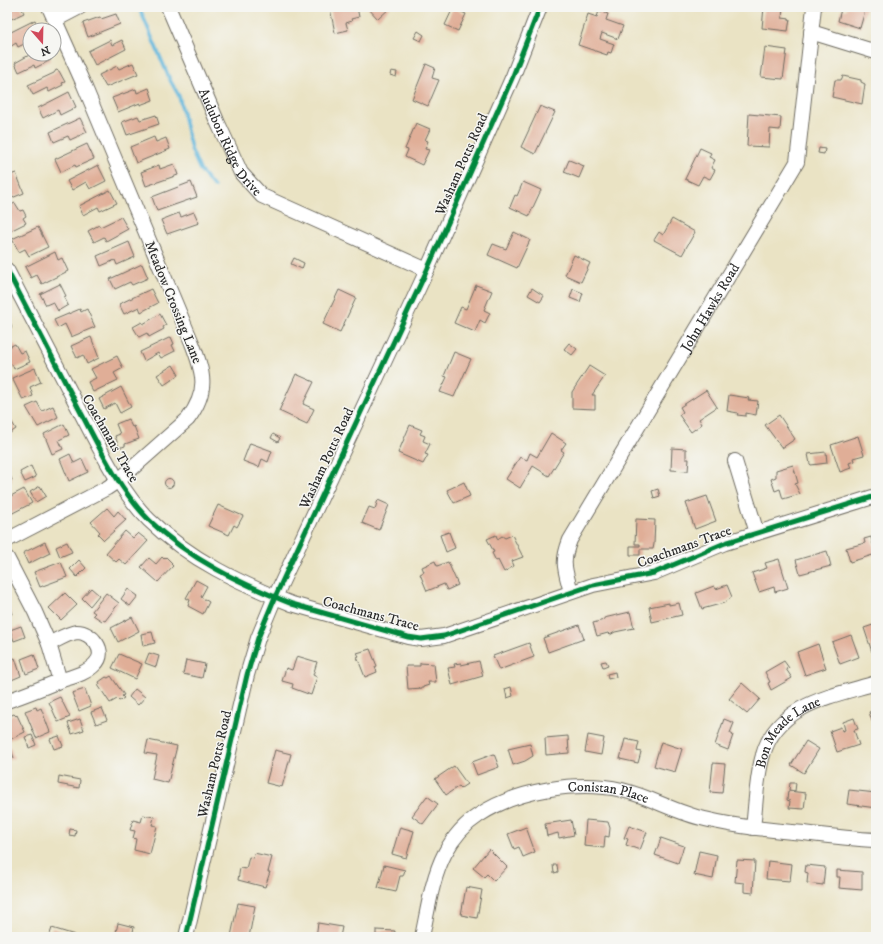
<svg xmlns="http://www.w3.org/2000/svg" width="883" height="944" viewBox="0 0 883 944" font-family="'IM FELL DW Pica',serif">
<rect width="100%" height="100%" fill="#f6f6f2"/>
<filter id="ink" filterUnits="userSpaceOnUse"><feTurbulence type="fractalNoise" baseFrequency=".025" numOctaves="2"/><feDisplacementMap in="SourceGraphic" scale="8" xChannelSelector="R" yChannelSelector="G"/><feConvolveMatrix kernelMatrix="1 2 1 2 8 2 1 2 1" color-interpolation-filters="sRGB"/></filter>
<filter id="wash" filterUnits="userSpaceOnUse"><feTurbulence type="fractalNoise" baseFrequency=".012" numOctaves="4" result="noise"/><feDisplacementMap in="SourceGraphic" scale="16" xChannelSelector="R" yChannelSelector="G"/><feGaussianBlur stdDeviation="0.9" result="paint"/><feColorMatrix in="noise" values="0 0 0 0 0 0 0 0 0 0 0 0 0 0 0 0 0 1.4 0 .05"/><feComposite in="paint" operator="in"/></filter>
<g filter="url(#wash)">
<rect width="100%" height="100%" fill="#eae3c4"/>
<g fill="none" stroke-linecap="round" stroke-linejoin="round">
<path stroke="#61b7dd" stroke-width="3.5" d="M139 7 170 80 179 96 191 149 200 170 214 187"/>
</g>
<g id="blocks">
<path fill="#e0ae97" d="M7 7H21L24 13 7 21Z
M294 7H307L298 12Z
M336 7H357L359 17 351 19 352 21 346 23 348 30 335 33 330 8Z
M367 7H391L378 19Z
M764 7H783L782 18 790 19 788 31 762 28Z
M847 7H866L860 28 838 21 841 9 846 10Z
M453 8 466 14 458 31 445 25Z
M599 11 608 14 606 20 623 26 618 39 602 33 600 39 614 44 611 53 608 52 607 55 578 45 588 14 597 17Z
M116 14 120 24 88 37 83 23 100 17 101 19Z
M35 20 40 30H30V41L18 47 16 43 7 49V34Z
M418 31 424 35 421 41 414 38Z
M110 40 112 45 122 40 126 49 95 65 88 51Z
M765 47 787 50 783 79 761 77Z
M31 54H48L51 60 35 68 34 65 19 72 15 63Z
M133 63 138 74 106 87 99 75 117 66 119 69Z
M426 64 435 68 432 78 439 80 428 106 412 99Z
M56 70 59 71 65 82 62 83 63 85 49 92 47 88 33 95 28 85 54 73Z
M391 71 397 72 396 77 390 75Z
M843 76 861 80V82L865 84 862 104 832 97 835 80H841Z
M149 88 153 100 140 105V103L118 112 112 98 136 89 137 93Z
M69 92 76 107 60 115 58 110 43 118 38 108Z
M540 106 555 112 535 154 521 147Z
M749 114 781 117 780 130 770 129 769 147 747 146Z
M156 115 159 124 127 135 122 122 138 116 140 120Z
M80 118 87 132 70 140 68 136 54 142 50 132Z
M416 123 430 129 425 140 428 141 425 149 429 150 422 165 405 157 408 150 405 149Z
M154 137 156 142 166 138 170 149 136 163 130 147Z
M87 144 94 159 76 167 75 165 61 172 55 159Z
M700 148 711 153 709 157 715 160 711 168 715 170 710 179 703 176 698 185 685 179Z
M819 148 825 149 824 154 818 153Z
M569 160 584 166 579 178 564 172Z
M174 164 178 175 146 186 141 172 159 165 160 169Z
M98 165 106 181 90 189 86 182 72 190 67 181Z
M16 173 24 193 7 200V176Z
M191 182 197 197 157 211 152 197Z
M523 182 541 190 529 216 510 207 515 195 517 196Z
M110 190 117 203 100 211 98 207 83 215 79 206Z
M15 203 20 211 23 210 26 216 23 218 26 223 8 232 7 218 9 217 7 213V207Z
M194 212 199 223 167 234 161 220 179 213 181 217Z
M121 217 128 229 106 241 104 237 94 242 88 231 99 225 100 227Z
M672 219 695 232 682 255 654 240 659 232 663 235Z
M38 227 48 247 29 256 25 249 19 252 12 239Z
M514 232 530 240 517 268 488 255 493 244 506 249Z
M129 242 135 257 117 265 115 260 101 266 97 256Z
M55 252 58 260 62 258 68 271 42 284 37 275 31 278 25 267Z
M574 255 590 263 581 282 565 275Z
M294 258 304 263 302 269 291 264Z
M142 264 148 278 132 285 130 282 115 289 110 279Z
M60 284 66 296 64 297 68 305 58 311 53 302 46 305 40 294Z
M476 285 492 291 484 310 490 313 485 323 480 320 475 332 454 323 461 307 466 309Z
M532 288 544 296 540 302 528 295Z
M151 289 158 303 141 312 139 307 124 314 119 304Z
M573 289 583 293 580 302 570 298Z
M339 290 356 298 340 332 323 324Z
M80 309 81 312 87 309 95 327 71 337 65 324 58 328 54 320Z
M160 314 166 325 163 327 164 329 149 337 147 333 139 337 133 327 142 322 143 324Z
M7 315 12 327 7 329Z
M91 337 99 358 87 364 83 355 77 358 71 346Z
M171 337 174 344 172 345 175 351 161 358 158 353 144 361 140 352Z
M569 343 577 349 572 355 564 349Z
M15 344 20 353 25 351 30 362 14 369 12 364 10 365 7 359H9L7 354V348Z
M454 352 471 359 454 397 440 392 447 377 444 376Z
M117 356 123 368 114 373 118 380 93 392 88 382 96 378 91 369Z
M173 365 179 375 164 385 157 375Z
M589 366 605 376 592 395H595V409L572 408V392Z
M35 368 41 382 30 387 33 396 23 400 12 378Z
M296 374 314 382 303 404 314 409 307 424 279 411Z
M121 387 131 407 120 413 115 403 104 409 99 399Z
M706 390 717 407 699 419 702 424 691 432 679 415 683 412 680 407Z
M729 395 749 398 748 400 758 401 756 415 746 413V416L737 415 738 413 727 411Z
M37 402 42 411 53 406 58 417 38 427 26 407Z
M779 415 795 439 782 448 765 425Z
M10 419 16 429 7 435V421Z
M128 419 132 427 134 426 139 439 125 444V446L122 447H119L115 436 120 434 116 424Z
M64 424 69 435 59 440 63 449 52 454 44 434Z
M410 425 422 430 420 434 425 436 423 441 430 444 425 454 428 455 423 464 398 453Z
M551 433 566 443 561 450 564 452 549 476 533 466 520 488 506 479 520 457 527 460 530 453 537 457Z
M273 434 280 438 278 442 271 438Z
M858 436 864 455 853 458 854 461 849 463 851 468 840 472 831 445Z
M250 443 272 451 268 462 262 459 259 467 243 461Z
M672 448 686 449V459H689L688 471 671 470Z
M826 452 827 463 811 465 810 464 808 454Z
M70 454 74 463 82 459 88 472 69 481 60 459Z
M793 465 798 483 795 484 800 494 783 499 780 489 775 491 771 479 776 477V470Z
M31 466 36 477 25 482 20 472Z
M7 469 12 480 7 482Z
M164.5 483a4.5 4.5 0 1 1 9 0a4.5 4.5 0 1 1-9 0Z
M464 482 470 496 454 503 447 490Z
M40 486 46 496 36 502 30 492Z
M24 489 32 503 7 516V498Z
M658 489 660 496 654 498 652 491Z
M707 496 716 521 695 529 686 503Z
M378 500 389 505 379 530 362 523 369 507 375 509Z
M218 505 243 516 237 527 234 525 229 535 208 526Z
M107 508 114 516 118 511 126 520 104 540 98 534 100 532 91 522Z
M636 519 655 520 654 544 653 549H640V555H630V546H640V544H635Z
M125 531 133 538 138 533 148 541 126 565 119 559 116 562 106 553Z
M449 532 455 548 446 552 440 535Z
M496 535 498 540 499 538 502 536 505 538 512 535 523 557 512 561 514 566 504 572 498 560 496 561 492 553 494 552 487 539Z
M871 537 876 554 850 562 846 548 865 543 864 539Z
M45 542 50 553 28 564 23 553Z
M67 542 72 552 60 557 56 547Z
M827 551 831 566 800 574 796 560Z
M162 557 164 559 166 557 172 563 171 564 173 566 158 582 141 567 149 558 156 564Z
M779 559 788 588 775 592 774 587 759 592 752 573 767 568 765 563Z
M79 560 86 568 77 577 70 569Z
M435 561 437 566 448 562 458 585 447 590 444 584 427 591 420 574 424 572 422 567Z
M61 562 67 577 40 587 34 572Z
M196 580 207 586 201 597 209 602 203 614 188 606 190 600 186 598Z
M727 585 732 597 724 603 702 609 696 593 714 586 716 589Z
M91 588 99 595 90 606 82 598Z
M128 589 138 596 130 606 121 599Z
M65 593 77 605 61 620 49 608Z
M106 593 119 603 105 621 103 620 102 621 93 615 95 613 92 611Z
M7 603 12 614 7 616Z
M669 603V605L679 603 682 615 652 622 649 607Z
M630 612 634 628 615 632 610 635 608 633 597 636 593 623 604 620V618Z
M132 617 139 631 118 642 111 628Z
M876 624V650L872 652 864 628Z
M579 625 584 639 548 652 543 638Z
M21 626 25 637 14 641 10 630Z
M7 631 11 642 7 643Z
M152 632 155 643 143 646 141 634Z
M851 635 859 657 840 664 832 642Z
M529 643 534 657 499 670 493 656Z
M818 644 826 668 805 675 797 652Z
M370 649 377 666 375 667 377 672 365 677 357 657 359 656 357 653Z
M149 653 159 656 156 667 145 663Z
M34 654 39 669 26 674 21 659Z
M119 654 142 664 135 679 112 668Z
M297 656 317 662 313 675 317 677 311 695 292 688 293 684 282 681 286 668 292 670Z
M15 658 21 676 9 681 7 675V661Z
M186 660 205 664 202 678 183 674Z
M479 661 483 676 452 685 448 668 455 667 454 664 461 663V665Z
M606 661 608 665 603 667 601 662Z
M784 661 789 668 786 669 792 678 771 690 768 683 770 682 765 672Z
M420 663 434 664 436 682H428L429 685 423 687V688L408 689 406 666H420Z
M615 672 616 677 608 679 607 674Z
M111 676 124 695 122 696 124 698 119 701 117 699 110 703 98 685 100 684 99 682 106 677 108 678Z
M742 683 760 699 747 714 729 699Z
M511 687 513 696 507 698 505 689Z
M85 689 91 706 79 711 72 693Z
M135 689 145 697 138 705 129 697Z
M60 697 70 717 58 722 49 702Z
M36 707 37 710 41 708 50 732 36 738 25 711Z
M102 708 107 720 96 724 91 712Z
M876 710V733L869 712Z
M14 714 16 716 17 715 25 732 9 740 7 734V717Z
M854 718 858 729 854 730 859 745 837 752 830 731 841 727 842 731 845 730 843 722Z
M80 719 84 730 72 734 68 723Z
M724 719 734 723 730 733 733 735 728 750 715 745Z
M32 735 36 745 29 748 25 737Z
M588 735 604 738 601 755 585 752Z
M59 736 63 746 54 749 50 739Z
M568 736 569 753 546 755 545 738Z
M625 739 639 742 637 751 641 752 638 763 620 759Z
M148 740 177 746 168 783 152 779 157 755 145 753Z
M806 741 819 749 804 773 791 765Z
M661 742 682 749 675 772 654 766Z
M530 744 533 756 525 761 513 765 508 749Z
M10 747 14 758 7 761V748Z
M275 750 291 754 282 787 266 783Z
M494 754 499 767 477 775 472 762Z
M713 763 725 764 722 793 710 792Z
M454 766 467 784 461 788 459 786 446 795 435 779Z
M59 776 80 780 79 788 58 784Z
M790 783H796L795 791 789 790Z
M849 790 876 793V808L847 804Z
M788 791 806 793 804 809 789 808 790 801 787 800Z
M427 796 438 804 423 824 412 816Z
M143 815 154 817 152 825 157 826 150 854 134 850 136 839 133 838 135 831 130 830 133 820 141 822Z
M571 820 574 835 559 838 558 833 547 836 545 824Z
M586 820 608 822 610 828 609 837 605 836 604 848 584 846Z
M629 826 647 832 640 850 626 845 628 839 624 838Z
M400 827 414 831 406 858 392 854Z
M526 827 535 852 523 857 519 847 514 849 508 834Z
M70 829 76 830 75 836 69 835Z
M661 838 684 846 678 863 655 855Z
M489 849 507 867 494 881 487 874 484 877 473 868Z
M699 851 717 855 713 879 694 875Z
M254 853 272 857 268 872H270L265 887 238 880 240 868 246 869 249 857 253 858Z
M737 860 755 861 753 893 744 892V883L735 882Z
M768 861 792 864 790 881 766 879Z
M384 865 405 870 403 876H400L396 892 378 888Z
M553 865H557L558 872 554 873Z
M806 865 825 867 823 885 807 883 808 873 805 872Z
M837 870 862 872V890L839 888 840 877H837Z
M466 887 482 890 477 918 461 915Z
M238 903 255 906 249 937 231 936Z
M118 923 134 927 132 937H115Z
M318 923 342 927 340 937H316Z
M52 928 75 935 74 937H49Z
M376 930 395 931 394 937H376Z"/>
</g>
</g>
<g filter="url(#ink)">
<use href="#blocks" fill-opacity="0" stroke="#6e6b61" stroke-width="1"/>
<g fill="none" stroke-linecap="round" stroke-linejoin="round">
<g stroke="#6e6b61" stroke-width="16">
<g id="minor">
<path id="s1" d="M170 7 169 9 217 121 241 173 262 196 427 270"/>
<path d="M55 20 80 7"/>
<path d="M811 32 876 52"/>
<path d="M7 270C31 316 55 362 78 407 98 445 119 490 149 520 190 560 240 583 292 604L408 637 421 639 444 636 593 585 654 573 725 543 876 496"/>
<path d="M735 461 757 533"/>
<path d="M7 540 107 488 119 480 188 419C209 390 204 374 192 343L84 85 49 7"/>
<path d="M7 558 35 612 49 644 60 681"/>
<path id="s2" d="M571 592C565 569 561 563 570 540L797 162 814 7"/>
<path d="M7 701C24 695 42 688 59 681 71 677 86 674 95 664 108 652 92 632 77 632 68 633 57 640 49 644"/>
<path id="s3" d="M753 828C756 804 756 778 763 755 777 704 833 696 876 683"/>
<path d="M186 937 247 675 258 638 275 597 427 270 513 76 540 7"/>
<path id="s4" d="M422 937C428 909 432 878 445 853 453 838 465 824 479 815 517 790 578 780 622 790 651 797 676 813 705 819 738 827 771 830 804 833 828 836 852 839 876 840"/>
</g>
</g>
<use href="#minor" stroke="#fff" stroke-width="14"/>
<g stroke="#f6f6f2" stroke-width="8">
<path id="cycleway" d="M7 270C31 316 55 362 78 407 98 445 119 490 149 520 190 560 240 583 292 604L408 637 421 639 444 636 593 585 654 573 725 543 876 496
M186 937 247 675 258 638 275 597 427 270 513 76 540 7"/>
</g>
<use href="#cycleway" stroke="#00873e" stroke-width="5"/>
</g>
</g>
<g text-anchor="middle" stroke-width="3" stroke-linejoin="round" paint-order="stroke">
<g font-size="14" fill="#2b2b2b" stroke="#f6f6f2">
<text dy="5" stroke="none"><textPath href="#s1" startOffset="149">Audubon Ridge Drive</textPath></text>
<text transform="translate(461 164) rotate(-66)" y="5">Washam Potts Road</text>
<text transform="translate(174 302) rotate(68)" y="5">Meadow Crossing Lane</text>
<text dy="5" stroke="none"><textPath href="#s2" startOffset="325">John Hawks Road</textPath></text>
<text transform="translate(111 438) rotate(60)" y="5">Coachmans Trace</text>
<text transform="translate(326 458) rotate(-65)" y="5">Washam Potts Road</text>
<text transform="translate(684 546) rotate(-20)" y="5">Coachmans Trace</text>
<text transform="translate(371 613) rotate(15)" y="5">Coachmans Trace</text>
<text dy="5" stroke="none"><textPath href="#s3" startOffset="108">Bon Meade Lane</textPath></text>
<text transform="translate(214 764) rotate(-77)" y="5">Washam Potts Road</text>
<text dy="5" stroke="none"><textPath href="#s4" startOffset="274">Conistan Place</textPath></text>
</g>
</g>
<rect width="883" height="944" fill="none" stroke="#f6f6f2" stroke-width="24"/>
<g transform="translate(42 42) rotate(160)"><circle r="19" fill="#f6f6f2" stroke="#a5a5a2"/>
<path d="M0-3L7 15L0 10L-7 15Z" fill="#d1495b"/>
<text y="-6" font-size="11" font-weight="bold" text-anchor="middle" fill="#2b2b2b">N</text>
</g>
</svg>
